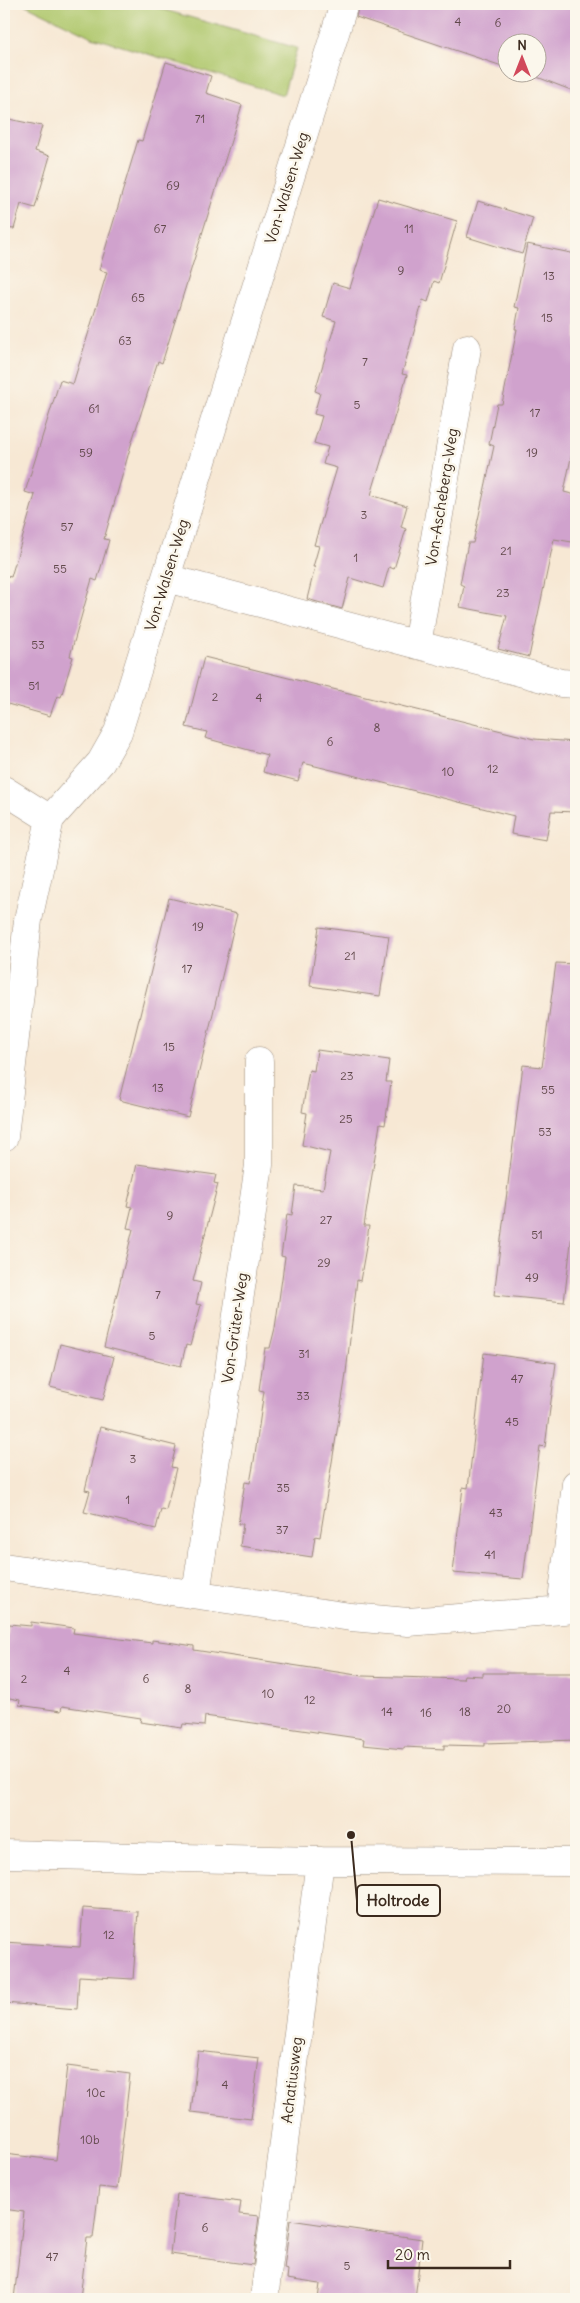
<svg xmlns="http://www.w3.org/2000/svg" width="580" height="2303" viewBox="0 0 580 2303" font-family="Delius,sans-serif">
<rect width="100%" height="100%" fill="#fbf7ec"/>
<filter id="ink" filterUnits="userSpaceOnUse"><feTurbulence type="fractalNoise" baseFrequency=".02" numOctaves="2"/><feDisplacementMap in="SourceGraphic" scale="10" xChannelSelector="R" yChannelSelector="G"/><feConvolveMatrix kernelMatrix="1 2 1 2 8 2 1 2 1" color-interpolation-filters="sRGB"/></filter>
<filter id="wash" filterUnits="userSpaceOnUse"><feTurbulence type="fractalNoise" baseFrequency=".0096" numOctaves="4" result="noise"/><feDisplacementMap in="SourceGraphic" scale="20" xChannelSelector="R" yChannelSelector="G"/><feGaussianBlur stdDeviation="1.12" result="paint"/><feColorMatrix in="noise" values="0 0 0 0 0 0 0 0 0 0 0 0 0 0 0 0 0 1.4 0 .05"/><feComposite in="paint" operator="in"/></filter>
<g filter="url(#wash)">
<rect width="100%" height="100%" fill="#f7e8d4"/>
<path fill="#afc76c" stroke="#757845" d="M24 4H144L297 48 283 95 92 37Z"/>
<g id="blocks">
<path fill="#d0a2cd" d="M359 4H576V92L524 72H538V42H508V68L356 17Z
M166 62 211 76 206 93 242 105 162 363 158 361 133 438 104 539 109 540 97 581 92 579 70 656 73 657 61 697 57 696 50 716 4 703V575L11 577 35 495 25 492 60 380 73 384 107 272 99 270 138 140 142 141Z
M4 118 42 126 35 151 50 156 35 208 21 204 14 229 4 228Z
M378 198 457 221 439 283 434 281 428 302 423 300 402 374 407 375 371 495 407 506 401 527 406 529 394 569 389 567 383 588 350 578 342 609 307 599 315 567H313L319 546 314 545 337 468 323 464 328 447 314 443 322 416 314 414 320 393 315 391 336 321 323 317 333 283 350 288Z
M478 201 533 218 522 254 467 237Z
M527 244 576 254V433L564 492 576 495V523L572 542 554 539 529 657 498 649 507 616 460 607 464 586 460 584 468 543H473L494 446 489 444 497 404H502L517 329H515L519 308 514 307Z
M204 657 534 739 576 742V812L551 811 546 840 511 834 514 816 344 773 303 763 298 781 263 772 267 755 205 738 207 732 186 727Z
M169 898 237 914 188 1117 119 1100Z
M319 927 389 936 380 996 310 986Z
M556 963 576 964V1200L564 1302 494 1295 523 1065 542 1067Z
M317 1050 389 1060 386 1082H391L385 1125 380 1124 364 1226H369L366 1247 360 1281 357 1280 345 1381 320 1537 315 1536 312 1557 240 1546 243 1524H238L245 1482 250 1483 254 1461 264 1391 259 1390 265 1348H270L275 1328 285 1257 281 1256 287 1214 292 1215 296 1186 323 1189 330 1152 302 1145 307 1113 302 1112 309 1070 314 1071Z
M137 1164 216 1175 214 1183 218 1184 193 1281 201 1283 196 1304 201 1305 190 1346 186 1345 181 1366 104 1347 133 1229 127 1228 132 1207 127 1206Z
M60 1344 114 1357 103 1400 50 1387Z
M484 1353 556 1363 545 1447 540 1446 523 1579 453 1573 463 1487 468 1488Z
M100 1427 176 1446 171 1467 176 1468 166 1510 161 1509 156 1529 84 1512 90 1491 85 1490Z
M31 1622 74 1628 73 1633 152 1643V1640L174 1643 194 1646V1650L363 1676 463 1679 464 1675 483 1676V1673H576V1740L485 1743V1746L444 1745V1749L404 1747V1749L363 1745 364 1739 205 1716 204 1726 183 1724 182 1728 140 1722 141 1718 62 1706 61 1711 19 1705 20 1700 4 1697V1661L9 1624 31 1626Z
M83 1908 138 1912 133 1979 79 1976 77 2009 4 2003V1942L80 1947Z
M198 2051 259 2058 251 2119 191 2112Z
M67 2066 130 2074 117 2189 99 2187 93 2238H87L80 2299H14L24 2212 4 2209V2154L56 2160Z
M177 2194 241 2202 239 2214 259 2216 253 2265 170 2254Z
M290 2220 422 2239 415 2299H318L320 2284 287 2279 288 2270 284 2269Z"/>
</g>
</g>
<g filter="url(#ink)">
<use href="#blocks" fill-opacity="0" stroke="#998979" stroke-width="1"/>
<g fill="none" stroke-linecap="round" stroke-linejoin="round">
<g stroke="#998979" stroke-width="29">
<path id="minor" d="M166 578 561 683 576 684
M417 645 467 348
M4 790 50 819
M4 1137 28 920 50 819 101 762 118 732 344 4
M4 1567 351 1617 408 1622 576 1609
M196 1594 259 1165V1061
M561 1609 576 1484
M4 1854 320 1861 576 1862
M264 2299 320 1861"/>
</g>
<use href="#minor" stroke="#fff" stroke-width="28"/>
</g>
</g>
<g text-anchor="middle" stroke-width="5" stroke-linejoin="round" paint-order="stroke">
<g font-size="12" fill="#60484a">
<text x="458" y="26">4</text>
<text x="498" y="27">6</text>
<text x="200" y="123">71</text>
<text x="173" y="190">69</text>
<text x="160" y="233">67</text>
<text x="409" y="233">11</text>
<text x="401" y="275">9</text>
<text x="549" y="280">13</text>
<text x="138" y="302">65</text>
<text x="547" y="322">15</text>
<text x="125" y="345">63</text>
<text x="365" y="366">7</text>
<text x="357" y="409">5</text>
<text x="94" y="413">61</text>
<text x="535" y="417">17</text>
<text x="86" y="457">59</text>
<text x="532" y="457">19</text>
<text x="364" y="519">3</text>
<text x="67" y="531">57</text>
<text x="506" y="555">21</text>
<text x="356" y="562">1</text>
<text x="60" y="573">55</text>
<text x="503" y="597">23</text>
<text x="38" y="649">53</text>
<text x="34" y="690">51</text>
<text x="215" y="701">2</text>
<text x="259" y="702">4</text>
<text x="377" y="732">8</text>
<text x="330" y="746">6</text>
<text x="493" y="773">12</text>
<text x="448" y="776">10</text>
<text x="198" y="931">19</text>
<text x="350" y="960">21</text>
<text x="187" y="973">17</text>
<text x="169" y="1051">15</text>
<text x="347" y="1080">23</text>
<text x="158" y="1092">13</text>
<text x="548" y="1094">55</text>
<text x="346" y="1123">25</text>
<text x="545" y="1136">53</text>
<text x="170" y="1220">9</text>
<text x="326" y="1224">27</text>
<text x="537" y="1239">51</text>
<text x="324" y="1267">29</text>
<text x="532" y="1282">49</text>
<text x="158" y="1299">7</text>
<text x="152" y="1340">5</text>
<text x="304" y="1358">31</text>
<text x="517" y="1383">47</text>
<text x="303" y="1400">33</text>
<text x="512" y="1426">45</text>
<text x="133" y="1463">3</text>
<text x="283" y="1492">35</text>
<text x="128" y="1504">1</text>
<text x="496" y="1517">43</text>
<text x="282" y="1534">37</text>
<text x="490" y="1559">41</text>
<text x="67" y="1675">4</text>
<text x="24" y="1683">2</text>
<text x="146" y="1683">6</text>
<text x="188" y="1693">8</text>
<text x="268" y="1698">10</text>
<text x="310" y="1704">12</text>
<text x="504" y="1713">20</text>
<text x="387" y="1716">14</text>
<text x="465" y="1716">18</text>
<text x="426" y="1717">16</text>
<text x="109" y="1939">12</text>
<text x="225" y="2089">4</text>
<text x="96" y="2097">10c</text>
<text x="90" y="2144">10b</text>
<text x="205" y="2232">6</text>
<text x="52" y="2261">47</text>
<text x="347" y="2270">5</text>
</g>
<g font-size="15" fill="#3b2a1e" stroke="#fbf7ec">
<text transform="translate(287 188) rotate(-73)" y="5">Von-Walsen-Weg</text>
<text transform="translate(442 497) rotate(-81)" y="5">Von-Ascheberg-Weg</text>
<text transform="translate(167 575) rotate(-73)" y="5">Von-Walsen-Weg</text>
<text transform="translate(235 1328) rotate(-82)" y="5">Von-Grüter-Weg</text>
<text transform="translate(292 2080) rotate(-83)" y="5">Achatiusweg</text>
</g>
</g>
<path fill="none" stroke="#3b2a1e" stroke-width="2" d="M351 1835L357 1901"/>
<circle fill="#3b2a1e" stroke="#fbf7ec" stroke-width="2" cx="351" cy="1835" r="5"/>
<rect fill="#fbf7ec" stroke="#3b2a1e" stroke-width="2" x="357" y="1885" width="83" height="31" rx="5"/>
<g font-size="16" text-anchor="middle" font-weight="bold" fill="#3b2a1e">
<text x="398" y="1906">Holtrode</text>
</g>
<rect width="580" height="2303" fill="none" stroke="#fbf7ec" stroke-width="20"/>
<g transform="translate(522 58)"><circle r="24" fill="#fbf7ec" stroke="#aea59a"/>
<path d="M0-4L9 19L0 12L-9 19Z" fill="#d1495b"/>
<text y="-8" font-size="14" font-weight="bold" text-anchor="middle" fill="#3b2a1e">N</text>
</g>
<path d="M388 2260v8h122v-8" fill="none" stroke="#3b2a1e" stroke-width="2.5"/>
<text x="395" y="2260" font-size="15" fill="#3b2a1e" stroke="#fbf7ec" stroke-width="4" paint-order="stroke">20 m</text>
</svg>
